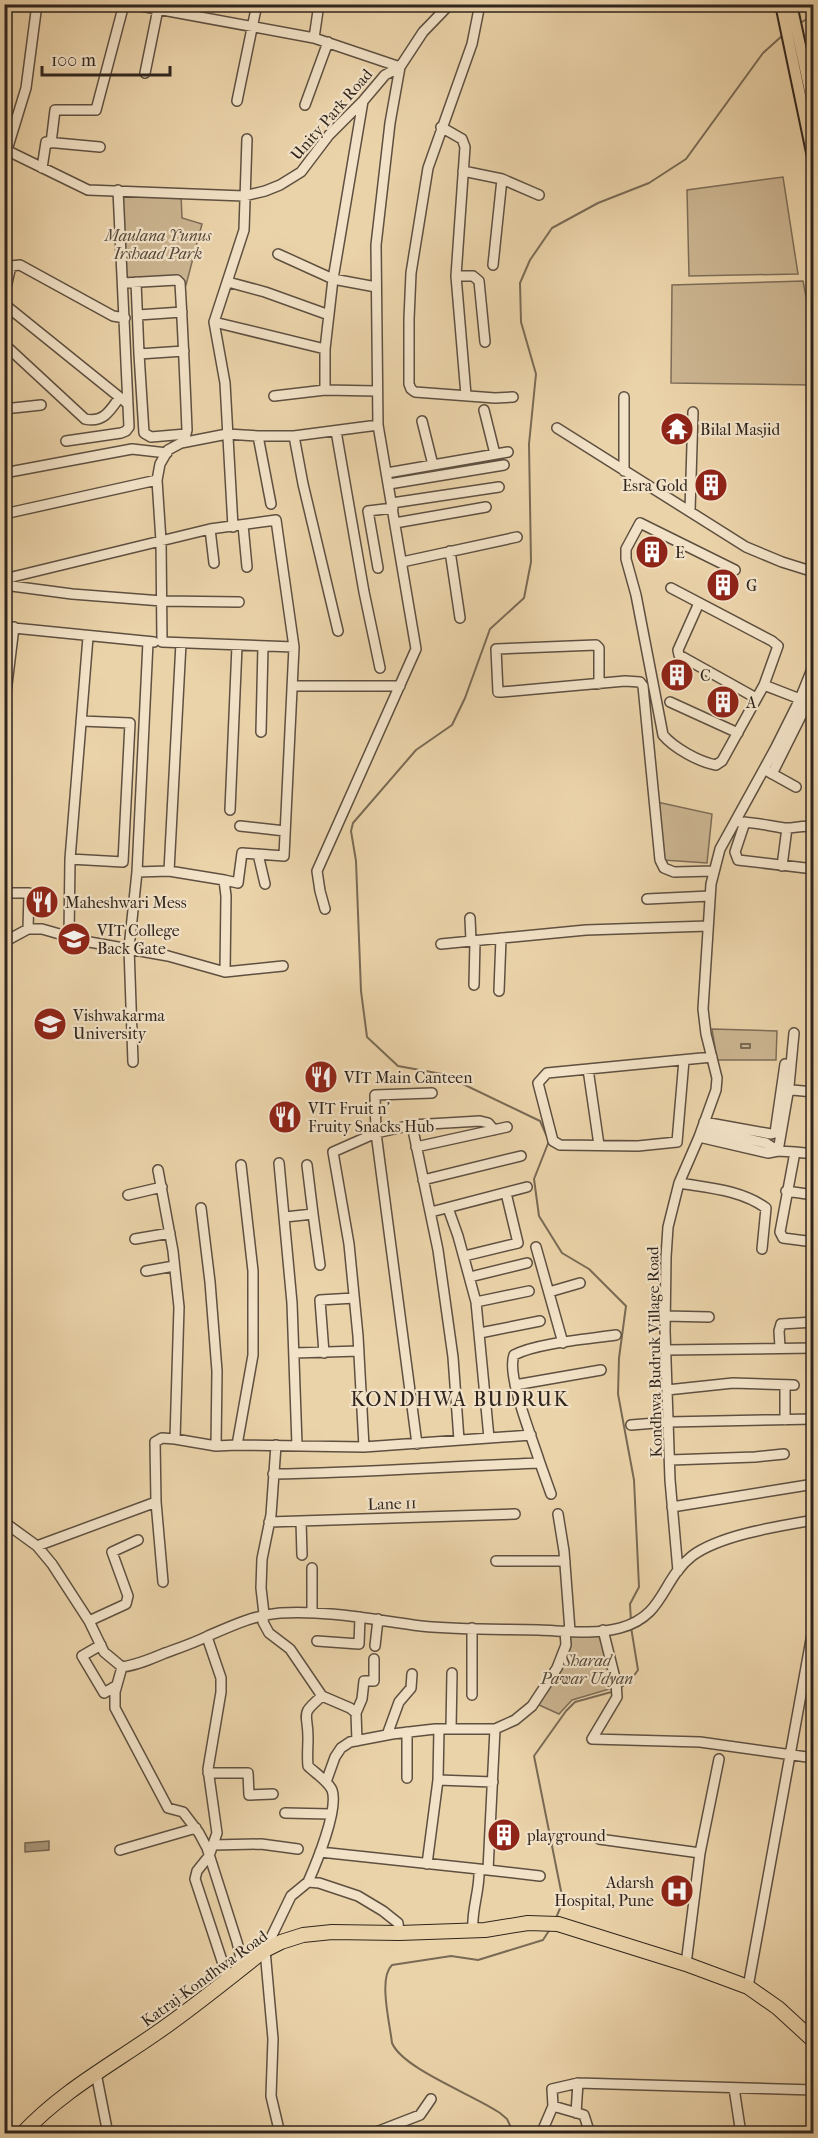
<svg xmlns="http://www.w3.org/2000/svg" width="818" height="2138" viewBox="0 0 818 2138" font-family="'IM FELL French Canon',serif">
<rect width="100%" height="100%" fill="#ebd3a9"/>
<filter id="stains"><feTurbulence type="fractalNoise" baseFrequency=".00333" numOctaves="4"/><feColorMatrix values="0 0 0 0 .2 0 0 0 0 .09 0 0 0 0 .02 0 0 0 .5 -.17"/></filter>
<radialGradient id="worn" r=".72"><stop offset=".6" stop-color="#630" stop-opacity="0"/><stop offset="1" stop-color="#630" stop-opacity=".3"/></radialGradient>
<path fill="#cbb591" stroke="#7d6d58" stroke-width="1.5" d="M783 177 798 274 689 276 687 190Z
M118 190 181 194 182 218 202 224 186 285 123 283Z
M803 281 813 333V385L671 383 672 285Z
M657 802 712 814 707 863 663 860Z
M712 1029 777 1031 776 1060H717Z
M567 1633 587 1637 607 1633 613 1688 572 1700 559 1714 537 1704Z"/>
<path fill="#ab987a" stroke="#796a55" stroke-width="1.5" d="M49 1841V1850L25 1852V1843Z"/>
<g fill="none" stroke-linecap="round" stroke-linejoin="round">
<path stroke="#796a55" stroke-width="2" d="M800 23 814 15
M741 1044H750V1048H741Z
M631 1622 630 1604 639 1587 634 1480 618 1394 619 1358 626 1306 589 1269 562 1253 539 1216 534 1179 549 1141 540 1121 442 1074 398 1066 367 1037 361 991 356 861 351 831 353 823 416 750 452 725 465 698 490 629 524 598 531 562 529 444 536 374 521 322 520 283 530 260 552 228 598 203 649 183 686 159 763 53 783 35
M620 1688 630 1681 638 1670 631 1627
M556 1918 563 1901 534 1756 566 1711 575 1702 615 1691
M514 2134 507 2119 500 2113C474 2095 403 2069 392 2043 390 2024 378 1978 392 1965L451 1956 478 1960 543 1940 550 1929"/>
<g stroke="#5e5041" stroke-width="12">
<path id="minor" d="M130 4 314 38 400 67 390 123 376 245 378 425 416 649 317 871 320 891 325 909
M480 4 472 44 428 168 411 273 409 319V384L411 389 415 392 495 398 513 397
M380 6 381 4
M314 38 319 4
M145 73 158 9
M237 101 257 4
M305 105 328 42
M441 127 462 139 465 147 456 276 466 395
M51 143 55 110H96L124 4
M4 149 88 190 244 196 265 191 280 185 301 172 329 135 363 101 385 75 400 67 423 32 450 4
M7 150 26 88 37 4
M42 168 46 142 100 147
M463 171 502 179 539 195
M278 254 333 279 376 287
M493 265 502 179
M456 276H473L479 281 485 342
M136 282 139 354
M228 282 265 292 329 315
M123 283 177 280 180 283C183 332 185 381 187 430L186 434 151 437 144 433 139 354 184 351
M4 296 11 266 20 265 113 316 125 318
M4 304 128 404
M138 315 182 312
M214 322 325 349 333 279 363 101
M4 344 85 419C103 423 110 411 119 398
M325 349V390L376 391
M274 396 325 390
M4 409 41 405
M484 410 495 454
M422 421 433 465
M557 428 746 547 782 562 814 572
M336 431 364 592 380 668
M258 436H294L378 425
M294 436 303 484 338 631
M66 441 121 433 126 431 129 427 118 190
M624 471V397
M4 473 132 449 167 453
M387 473 508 452
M389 484 504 465
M392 503 499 487
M271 504 258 436 227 434 181 443 168 450 160 464 157 480 161 541 162 642 294 647
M690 511 693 412
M4 514 157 480
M395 523 486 507
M243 525 247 567
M233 527 225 383 214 322 244 230 247 139
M210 529 214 563
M450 551 460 618
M402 562 517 537
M378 568 368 511 393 508
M735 570 640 523 626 549V559L636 595 663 735C674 748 699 762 716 765L722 761 764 685
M4 579 210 529 276 520 294 647 284 856 242 853 238 883 224 880
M4 585 72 594 162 601 239 602
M671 588 772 641 778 646 764 685 800 699
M699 603 678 650 679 655 756 698
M4 627 154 642
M181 643 169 871 224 880 226 896 225 972
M599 684V648L596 645 496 649 498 692H502L625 681 640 682 643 686 660 860 664 868 674 872 713 871
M293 686H400
M670 702 738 733
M4 709 14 627
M261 732 263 646
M769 772 796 787
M772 774 814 690
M230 810 237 646
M740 822C755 822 769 826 784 828 794 829 804 824 814 827
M745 822 735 852 738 860 814 869
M240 826 285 831
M258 854 265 884
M70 859 123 862 130 723 81 721
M782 866 787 828
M137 872 169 871
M4 893H29L28 929
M647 899 710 896
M470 918 471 941
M69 936 70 859 88 637
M4 942 28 929H42L84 941 168 956 225 972 283 966
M441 944 586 930 708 926
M474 985 475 941
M499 991 501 938
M684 1060 677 1142 638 1146 560 1145 553 1141 538 1083 547 1073 712 1057
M133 1062 129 948 137 872 148 642
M588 1069 599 1145
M789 1086 794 1033
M785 1090 788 1093 792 1090 814 1092
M432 1093 375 1095 376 1133 412 1125 438 1250 453 1357 459 1440
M704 1122 771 1134 775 1133 785 1064
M412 1125 480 1121 488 1123 494 1130
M702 1129 766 1143 778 1151
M699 1137 768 1153 778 1151 795 1152
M416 1147 507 1127
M778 1151 788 1093
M814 1154 795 1152 780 1232 783 1238 814 1242
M279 1163 292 1303 297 1445
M307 1165 313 1214
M158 1170 173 1251 179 1307 175 1439 216 1446 237 1445 253 1355V1271L241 1165
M423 1180 521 1156
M679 1183C709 1188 741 1190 766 1208L762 1249
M786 1191 814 1195
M128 1195 162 1187
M201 1208 210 1282 217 1371 216 1446
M448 1208 458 1236 476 1302 489 1438
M431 1212 527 1187
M285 1217 313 1214 320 1265
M135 1239 170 1233
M536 1247 563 1343
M464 1256 518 1243 506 1193
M146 1271 174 1266
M470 1277 527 1263
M549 1292 580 1283
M476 1302 529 1291
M665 1316 709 1317
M480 1333 540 1321
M780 1347 779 1331 781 1324 814 1322
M666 1350 814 1348
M294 1353 359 1351
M324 1353 320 1300 354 1298
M515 1385 601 1370
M785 1385V1420
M667 1390 733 1383 794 1385
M631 1425 668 1422 814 1419
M237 1445 364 1447 531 1435
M276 1445 271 1515 262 1559 261 1588 264 1614 263 1622 269 1633 290 1649 322 1696C299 1716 308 1711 308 1738 308 1747 307 1756 308 1766 315 1773 328 1781 332 1790 339 1809 316 1864 308 1882
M364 1447 358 1336 349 1244 333 1152 376 1133 417 1444
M670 1460 755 1457 784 1454
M540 1463 551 1494
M273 1474C362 1473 451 1466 540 1463 533 1440 506 1375 514 1355 536 1343 589 1339 616 1335
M156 1502 163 1582
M672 1507 814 1484
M558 1514 564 1551 570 1631
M301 1521 302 1555
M4 1522 37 1546 52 1564 89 1621 104 1652 122 1667
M269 1522 515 1514
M37 1546 156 1502 155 1442 162 1438 175 1439
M496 1561H565
M678 1571 670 1480 665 1331 666 1257 668 1227 679 1183 699 1137 716 1090 717 1078 706 1034 703 1009 711 884 720 849 775 749 800 699 814 664
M312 1612V1568
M89 1621 126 1604 128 1596 112 1552 138 1540
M472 1628V1695
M603 1630 616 1682 617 1697 592 1739 700 1742 814 1758
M207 1637 221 1678V1692L208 1769 217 1833 209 1856 197 1871 195 1879 228 1979
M317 1641 359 1644 360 1617
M101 1645 82 1656 104 1693 116 1686
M375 1646 378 1619
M122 1667C137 1665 151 1659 165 1653 179 1648 194 1643 208 1636 231 1626 254 1615 280 1613 328 1610 374 1620 421 1626 459 1630 500 1629 539 1630 566 1631 593 1635 620 1628 665 1616 661 1580 692 1556 720 1535 779 1526 814 1520
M122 1667 115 1692V1708L168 1808 183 1812 199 1833 207 1848 237 1942 243 1967
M322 1696 350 1708 356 1713 357 1741
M356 1713 362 1699 364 1681H374V1659
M451 1729 452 1673
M387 1735 399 1702 411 1688 412 1674
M208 1773H248L249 1795 273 1794
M407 1778V1732
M438 1780 493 1782
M326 1782 335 1757 341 1748 350 1742 392 1734 435 1729H495L515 1720 532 1706 557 1668 566 1645 565 1631
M285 1813 330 1814
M599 1839 700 1853
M213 1845 261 1844 298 1849
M120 1850 196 1828
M320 1852 488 1870 495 1729
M427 1864 438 1780 439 1729
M488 1870 540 1876
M473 1931C471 1910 480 1891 479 1870
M686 1964 700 1853 719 1759
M748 1987 814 1623
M96 2073 108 2134
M734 2088 741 2134
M553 2106 584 2115 590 2134
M576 2113 578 2083
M4 2126 9 2134
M280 2134 271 2096 273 2039 265 1950 291 1896 308 1882 319 1883 358 1896 383 1911 398 1923 399 1933
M371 2134 420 2115 431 2099
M541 2134 553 2106 552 2089 578 2083 814 2090"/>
</g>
<g stroke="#2f251e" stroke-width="14">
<path id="major" d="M781 4 814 162
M791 4 814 110"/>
</g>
<g stroke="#2f251e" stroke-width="16">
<path id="highway" d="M22 2134C61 2092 109 2066 155 2034 193 2008 229 1978 265 1950L281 1942 303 1935 332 1932 399 1933 485 1930 528 1923 558 1924 686 1964 748 1987 778 2008 814 2041"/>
</g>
<use href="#minor" stroke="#f2e2c7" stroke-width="9"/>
<use href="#major" stroke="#ebd3a9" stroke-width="10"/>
<use href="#highway" stroke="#ebd3a9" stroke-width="14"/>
</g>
<defs>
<g id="temple-disc" transform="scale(1.725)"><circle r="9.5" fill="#8f2418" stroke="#f2e2c7"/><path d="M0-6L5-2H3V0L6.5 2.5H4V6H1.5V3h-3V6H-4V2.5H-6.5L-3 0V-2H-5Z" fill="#fff"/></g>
<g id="building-disc" transform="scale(1.725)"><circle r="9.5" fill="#8f2418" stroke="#f2e2c7"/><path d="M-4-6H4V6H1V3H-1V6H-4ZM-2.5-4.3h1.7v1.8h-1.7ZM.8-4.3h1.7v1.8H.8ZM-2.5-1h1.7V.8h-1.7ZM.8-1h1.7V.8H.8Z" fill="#fff"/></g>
<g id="restaurant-disc" transform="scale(1.725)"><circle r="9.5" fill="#8f2418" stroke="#f2e2c7"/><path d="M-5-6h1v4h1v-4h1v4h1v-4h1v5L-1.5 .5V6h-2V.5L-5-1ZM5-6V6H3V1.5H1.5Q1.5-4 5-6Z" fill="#fff"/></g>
<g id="university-disc" transform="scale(1.725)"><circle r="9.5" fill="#8f2418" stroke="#f2e2c7"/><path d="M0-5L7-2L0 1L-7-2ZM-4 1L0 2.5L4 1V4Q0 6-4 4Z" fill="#fff"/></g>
<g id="hospital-disc" transform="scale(1.725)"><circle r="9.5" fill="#8f2418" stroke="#f2e2c7"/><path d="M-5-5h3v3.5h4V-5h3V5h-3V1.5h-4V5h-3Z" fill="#fff"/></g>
</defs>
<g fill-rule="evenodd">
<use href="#temple-disc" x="677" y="429"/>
<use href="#building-disc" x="711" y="485"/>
<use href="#building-disc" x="652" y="552"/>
<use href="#building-disc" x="723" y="585"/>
<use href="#building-disc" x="677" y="675"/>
<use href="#building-disc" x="723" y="702"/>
<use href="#restaurant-disc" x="42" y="902"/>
<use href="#university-disc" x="74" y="939"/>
<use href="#university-disc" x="50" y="1024"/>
<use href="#restaurant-disc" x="321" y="1077"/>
<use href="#restaurant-disc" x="285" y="1117"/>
<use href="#building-disc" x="504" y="1835"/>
<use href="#hospital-disc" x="677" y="1891"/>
</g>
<g text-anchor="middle" stroke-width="4.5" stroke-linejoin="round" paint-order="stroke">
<g font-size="16" fill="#2f251e" stroke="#f2e2c7">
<text transform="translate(331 114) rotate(-49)" y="6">Unity Park Road</text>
<text transform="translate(654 1352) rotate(-91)" y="6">Kondhwa Budruk Village Road</text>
<text transform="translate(392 1503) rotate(-2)" y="6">Lane 11</text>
<text transform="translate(204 1978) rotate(-36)" y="6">Katraj-Kondhwa Road</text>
</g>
<g font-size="16" font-style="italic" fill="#56493b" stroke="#f2e2c7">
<text x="158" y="241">Maulana Yunus<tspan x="158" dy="18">Irshaad Park</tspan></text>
<text x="587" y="1666">Sharad<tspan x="587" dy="18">Pawar Udyan</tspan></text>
</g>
<g font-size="16" fill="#2f251e" stroke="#f2e2c7" text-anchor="start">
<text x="700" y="435">Bilal Masjid</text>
<text x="688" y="491" text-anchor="end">Esra Gold</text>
<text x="675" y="558">E</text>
<text x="746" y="591">G</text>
<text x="700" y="681">C</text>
<text x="746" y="708">A</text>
<text x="65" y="908">Maheshwari Mess</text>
<text x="97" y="936">VIT College<tspan x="97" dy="18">Back Gate</tspan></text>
<text x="73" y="1021">Vishwakarma<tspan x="73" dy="18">University</tspan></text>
<text x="344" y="1083">VIT Main Canteen</text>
<text x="308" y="1114">VIT Fruit n'<tspan x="308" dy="18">Fruity Snacks Hub</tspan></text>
<text x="527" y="1841">playground</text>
<text x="654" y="1888" text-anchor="end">Adarsh<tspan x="654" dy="18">Hospital, Pune</tspan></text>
</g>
<g font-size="20" letter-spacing="1.5" fill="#2f251e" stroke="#f2e2c7">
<text x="460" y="1406">KONDHWA BUDRUK</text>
</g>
</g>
<rect width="818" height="2138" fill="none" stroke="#ebd3a9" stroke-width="24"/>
<rect x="6" y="6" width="806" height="2126" fill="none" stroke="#2f251e" stroke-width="3"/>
<rect x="12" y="12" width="794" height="2114" fill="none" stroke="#2f251e" stroke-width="1.5"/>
<path d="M42 66v9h128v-9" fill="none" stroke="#2f251e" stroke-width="3"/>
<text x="51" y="66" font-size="18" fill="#2f251e" stroke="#f2e2c7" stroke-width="4.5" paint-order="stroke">100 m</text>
<rect width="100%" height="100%" filter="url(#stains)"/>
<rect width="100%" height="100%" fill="url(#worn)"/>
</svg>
